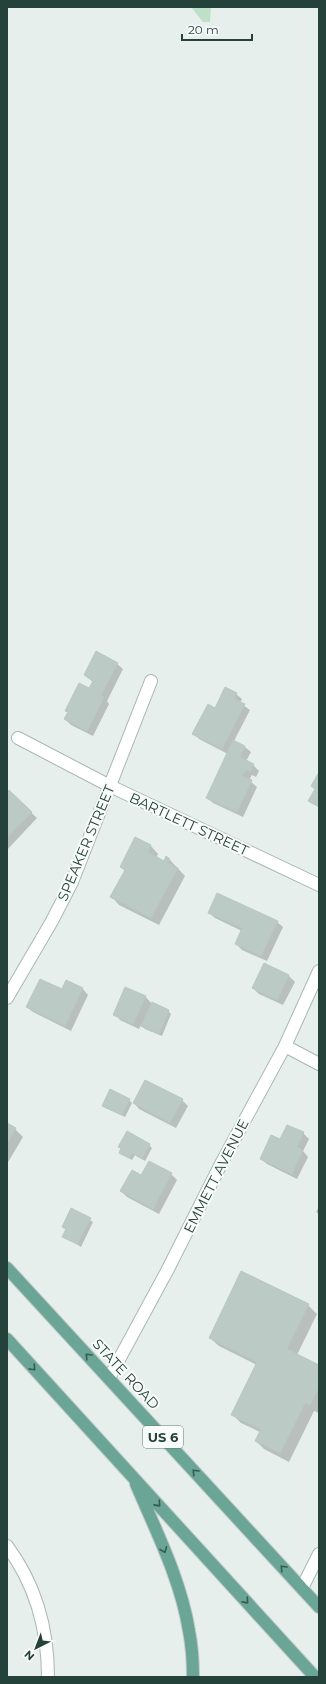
<svg xmlns="http://www.w3.org/2000/svg" width="326" height="1684" viewBox="0 0 326 1684" font-family="Montserrat,sans-serif">
<rect width="100%" height="100%" fill="#e6efeb"/>
<path fill="#bfe0c8" d="M191 7H211L210 22H203Z"/>
<path fill="#0003" d="M117 664 123 669 107 701 109 704 93 736 71 725 65 719 69 713 66 711 90 690 94 683 85 675Z
M236 694 242 699 240 703 250 710 234 741 245 747 251 752 246 761 253 765 259 771 256 777 252 775 249 780 257 787 243 817 213 803 207 798 228 754 199 739 194 733 216 709Z
M9 792 37 818 7 850V794Z
M136 838 151 846 158 854 156 858 164 862 167 858 170 860 185 876 159 925 119 905 112 897 125 871 121 867Z
M209 913 277 922 283 927 267 961 242 950 236 944 242 931 215 918Z
M265 964 289 976 295 982 283 1005 259 994 253 988Z
M67 981 83 989 88 995 71 1031 33 1012 27 1007 62 991Z
M145 996 151 1003 168 1011 171 1014 162 1036 145 1029 141 1025 139 1029 120 1020 115 1014Z
M129 1100 132 1103 125 1117 106 1108 104 1105Z
M182 1100 188 1106 176 1128 139 1109 134 1103Z
M7 1124 15 1129 23 1137 7 1164Z
M303 1133 309 1139 303 1151 308 1157 297 1179 267 1164 261 1159 280 1141Z
M149 1145 152 1148 145 1161 135 1155 132 1160 120 1153Z
M149 1162 171 1174 177 1180 159 1214 127 1197 121 1191 142 1176Z
M319 1207V1214L316 1212Z
M72 1209 93 1222 81 1247 64 1236 67 1230 63 1227Z
M308 1305 317 1314 297 1355 319 1366V1413L314 1411 289 1462 264 1449 256 1441 260 1432 241 1423 233 1415 257 1365 219 1346 210 1338Z"/>
<path fill="#bbcac4" stroke="#b8c9c2" d="M96 651 118 663 101 695 104 697 87 731 64 719 68 712 65 711 79 683 89 688 93 681 84 675Z
M225 687 237 693 234 699 245 704 222 749 192 734 208 704 215 708Z
M233 740 245 746 240 757 254 764 250 772 246 770 242 776 252 780 237 812 206 798Z
M319 772V807L308 801 315 789 311 786Z
M9 790 32 812 7 838V793Z
M135 837 151 845 148 852 164 861 166 856 170 859 168 863 178 868 151 918 110 897 125 870 120 867Z
M217 893 278 921 261 956 235 944 242 928 208 913Z
M264 963 289 975 277 1000 252 988Z
M40 979 62 989 66 980 83 988 65 1026 26 1007Z
M125 987 146 996 133 1024 113 1015Z
M152 1002 169 1010 159 1034 141 1026Z
M145 1080 183 1099 170 1123 133 1103Z
M110 1089 130 1099 122 1115 102 1106Z
M7 1123 16 1128 7 1144Z
M287 1125 304 1132 297 1147 303 1150 292 1174 260 1159 271 1135 280 1139Z
M127 1131 150 1144 142 1159 132 1153 129 1158 119 1153 121 1148 118 1147Z
M149 1161 172 1173 153 1209 120 1191 132 1170 141 1175Z
M71 1208 91 1218 77 1244 62 1237 66 1229 62 1227Z
M241 1271 309 1304 287 1349 319 1365V1387L310 1405 305 1403 280 1453 255 1441 261 1429 231 1415 257 1362 209 1338Z"/>
<g fill="none" stroke-linecap="round" stroke-linejoin="round">
<g stroke="#a8b8b2" stroke-width="14">
<path id="street" d="M18 738 110 786 319 885
M7 998 52 921 72 882 151 681
M285 1046 319 1064
M109 1378 167 1271 222 1162 285 1046 319 971
M7 1546C36 1585 48 1629 48 1677
M302 1588 319 1554"/>
</g>
<g stroke="#c2cac8" stroke-width="14">
<path id="primary" d="M7 1268 319 1607
M7 1339 315 1677
M136 1484C156 1531 181 1580 189 1631 192 1646 193 1662 193 1677"/>
</g>
<use href="#street" stroke="#fff" stroke-width="12"/>
<use href="#primary" stroke="#6aa596" stroke-width="12"/>
</g>
<defs><path id="oneway-chevron" d="M-2-3.5L2.5 0L-2 3.5" fill="none" stroke-width="1.6" stroke-linecap="round" stroke-linejoin="round"/></defs>
<g stroke="#365b51">
<use href="#oneway-chevron" transform="translate(88 1356) rotate(-133)"/>
<use href="#oneway-chevron" transform="translate(33 1368) rotate(47)"/>
<use href="#oneway-chevron" transform="translate(195 1472) rotate(-133)"/>
<use href="#oneway-chevron" transform="translate(158 1504) rotate(48)"/>
<use href="#oneway-chevron" transform="translate(164 1550) rotate(68)"/>
<use href="#oneway-chevron" transform="translate(283 1568) rotate(-133)"/>
<use href="#oneway-chevron" transform="translate(246 1601) rotate(48)"/>
</g>
<g text-anchor="middle" stroke-width="4" stroke-linejoin="round" paint-order="stroke">
<rect fill="#f7fbf9" stroke="#637a73" stroke-width="1" x="143" y="1426" width="40" height="22" rx="3"/>
<g font-size="13" font-weight="bold" fill="#24423a">
<text x="163" y="1442">US 6</text>
</g>
<g font-size="14" fill="#24423a" stroke="#f7fbf9">
<text transform="translate(189 824) rotate(25)" y="5">BARTLETT STREET</text>
<text transform="translate(86 843) rotate(-67)" y="5">SPEAKER STREET</text>
<text transform="translate(216 1176) rotate(-63)" y="5">EMMETT AVENUE</text>
<text transform="translate(126 1374) rotate(47)" y="5">STATE ROAD</text>
</g>
</g>
<rect width="326" height="1684" fill="none" stroke="#24423a" stroke-width="16"/>
<g transform="translate(36 1648) rotate(222)" stroke="#f7fbf9" stroke-width="3" paint-order="stroke">
<path d="M0-3L7 15L0 10L-7 15Z" fill="#24423a"/>
<text y="-6" font-size="11" font-weight="bold" text-anchor="middle" fill="#24423a">N</text>
</g>
<path d="M182 34v6h70v-6" fill="none" stroke="#24423a" stroke-width="2"/>
<text x="188" y="34" font-size="12" fill="#24423a" stroke="#f7fbf9" stroke-width="3" paint-order="stroke">20 m</text>
</svg>
